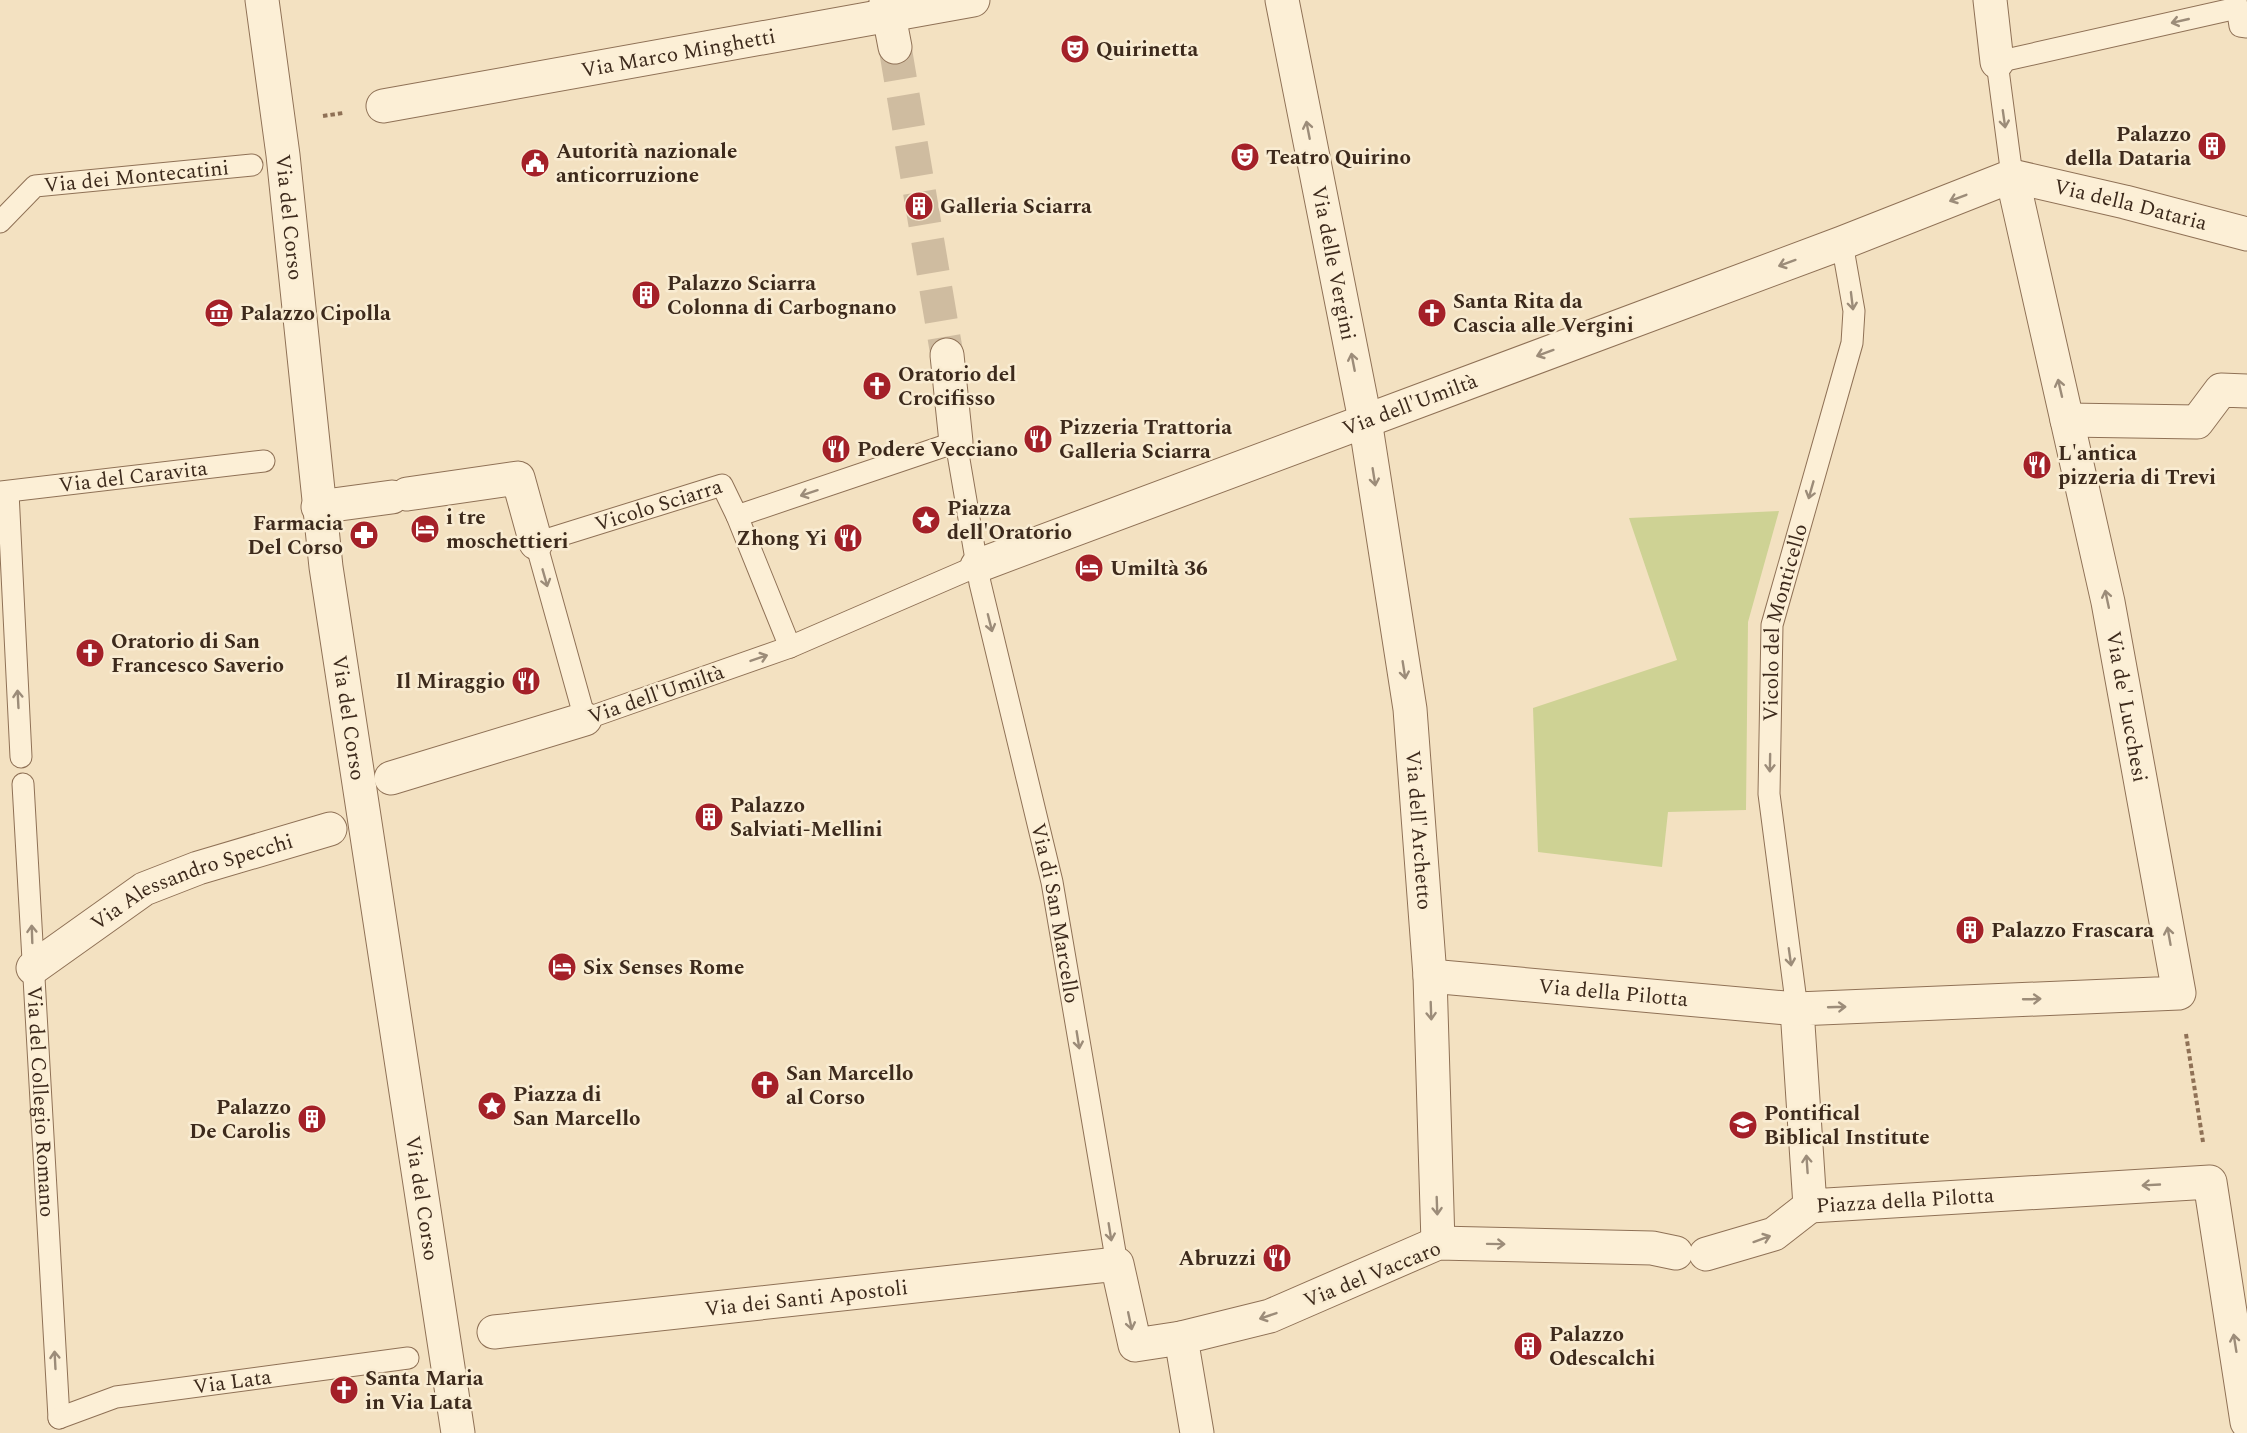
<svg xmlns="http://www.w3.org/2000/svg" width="2247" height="1433" viewBox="0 0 2247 1433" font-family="Spectral,serif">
<rect width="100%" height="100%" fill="#f3e1c1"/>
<path fill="#ced294" d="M1779 511 1748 622 1746 810 1668 812 1662 867 1538 852 1533 708 1677 660 1629 518Z"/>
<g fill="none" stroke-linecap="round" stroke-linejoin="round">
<path stroke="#cfbca0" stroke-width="33" stroke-dasharray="33 16" stroke-linecap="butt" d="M895 47 947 355"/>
<g stroke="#8f7156" stroke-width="23">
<g id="lane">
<path d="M2236 0 2240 26 2247 27"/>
<path d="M2012 176 1997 62 2237 8"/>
<path id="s1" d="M0 222 35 186 252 165"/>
<path id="s2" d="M0 492 264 461"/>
<path d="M8 492 21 757"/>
<path d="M737 516 790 647"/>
<path id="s3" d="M977 566 790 647 585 719 536 543 722 485 737 516 956 442 980 583 1052 882 1117 1264"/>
<path id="s4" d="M23 784 59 1418"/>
<path id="s5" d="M1797 1009 1769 794 1772 625 1852 343 1854 311 1842 243"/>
<path id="s6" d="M59 1418 116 1397 408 1358"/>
</g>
</g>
<g stroke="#8f7156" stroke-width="35">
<g id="street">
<path id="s7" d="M262 0 283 155 326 567 458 1433"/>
<path d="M886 0 895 47"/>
<path id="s8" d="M1282 0 1365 420 1410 709 1430 976 1438 1243"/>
<path d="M1990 0 1997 62"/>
<path id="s9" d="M383 106 973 0"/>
<path id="s10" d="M2012 176 2108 602 2179 993 1797 1009 1810 1206 2210 1182 2247 1422"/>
<path id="s11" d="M2012 176 2125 202 2247 234"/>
<path d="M947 355 956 442"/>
<path d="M2067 420 2197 422 2221 390 2247 391"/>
<path d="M407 494 518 478 536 543"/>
<path d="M318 507 392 497"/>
<path id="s12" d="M977 566 1842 243 2012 176"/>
<path d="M391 778 585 719"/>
<path id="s13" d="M33 968 144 889 198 868 330 829"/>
<path id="s14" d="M1430 976 1797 1009"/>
<path d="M1706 1254 1774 1234 1810 1206"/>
<path id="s15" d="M494 1332 1117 1264 1135 1345 1181 1338 1197 1433"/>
<path d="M1181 1338 1270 1316 1438 1243 1652 1248 1676 1253"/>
</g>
</g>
<path stroke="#8f7156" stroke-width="4" stroke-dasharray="4.5 3" stroke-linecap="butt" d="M323 116 343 113
M2186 1034 2203 1142"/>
<use href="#lane" stroke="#fcefd6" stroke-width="21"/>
<use href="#street" stroke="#fcefd6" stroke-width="33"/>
</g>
<defs><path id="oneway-shaft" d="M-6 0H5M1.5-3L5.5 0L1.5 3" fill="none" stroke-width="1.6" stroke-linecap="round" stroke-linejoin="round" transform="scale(1.5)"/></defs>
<g stroke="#9c8c79">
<use href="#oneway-shaft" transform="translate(2180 21) rotate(167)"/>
<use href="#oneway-shaft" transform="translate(2004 119) rotate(82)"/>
<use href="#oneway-shaft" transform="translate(1308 130) rotate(-101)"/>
<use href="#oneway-shaft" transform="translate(1958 198) rotate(159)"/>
<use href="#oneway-shaft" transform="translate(1787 263) rotate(160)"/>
<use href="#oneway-shaft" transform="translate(1852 301) rotate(83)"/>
<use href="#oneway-shaft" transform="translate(1545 353) rotate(160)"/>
<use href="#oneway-shaft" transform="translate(1353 362) rotate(-101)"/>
<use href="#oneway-shaft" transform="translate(2060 388) rotate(-103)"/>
<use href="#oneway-shaft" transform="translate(1374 477) rotate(81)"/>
<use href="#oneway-shaft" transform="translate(1811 490) rotate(106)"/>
<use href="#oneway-shaft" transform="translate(809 493) rotate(162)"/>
<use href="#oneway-shaft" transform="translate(545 578) rotate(74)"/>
<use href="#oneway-shaft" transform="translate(2107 599) rotate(-102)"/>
<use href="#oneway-shaft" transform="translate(990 623) rotate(76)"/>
<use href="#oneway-shaft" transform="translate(759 658) rotate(-19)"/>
<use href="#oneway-shaft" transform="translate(1404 670) rotate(81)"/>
<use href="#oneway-shaft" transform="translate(18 699) rotate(-93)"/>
<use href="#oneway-shaft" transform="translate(1770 763) rotate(91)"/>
<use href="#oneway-shaft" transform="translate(32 934) rotate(-92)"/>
<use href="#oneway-shaft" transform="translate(2169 936) rotate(-100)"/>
<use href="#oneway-shaft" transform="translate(1790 957) rotate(82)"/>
<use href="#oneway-shaft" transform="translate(2032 999) rotate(-2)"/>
<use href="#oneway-shaft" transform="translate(1837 1007) rotate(-2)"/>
<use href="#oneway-shaft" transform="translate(1431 1011) rotate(88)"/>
<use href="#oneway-shaft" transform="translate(1078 1040) rotate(81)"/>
<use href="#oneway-shaft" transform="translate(1807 1164) rotate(-94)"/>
<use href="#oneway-shaft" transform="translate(2151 1185) rotate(177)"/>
<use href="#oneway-shaft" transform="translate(1437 1206) rotate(88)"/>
<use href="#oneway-shaft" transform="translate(1110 1232) rotate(81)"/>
<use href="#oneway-shaft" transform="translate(1762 1239) rotate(-20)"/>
<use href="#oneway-shaft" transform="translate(1496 1244) rotate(1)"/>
<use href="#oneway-shaft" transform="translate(1268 1316) rotate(161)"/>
<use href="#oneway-shaft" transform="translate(1130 1321) rotate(78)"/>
<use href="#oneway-shaft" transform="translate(2235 1343) rotate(-99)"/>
<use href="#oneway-shaft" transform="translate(55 1360) rotate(-93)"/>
</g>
<defs>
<g id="theatre-disc" transform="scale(1.5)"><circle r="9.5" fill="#a42028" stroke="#f9ecd2"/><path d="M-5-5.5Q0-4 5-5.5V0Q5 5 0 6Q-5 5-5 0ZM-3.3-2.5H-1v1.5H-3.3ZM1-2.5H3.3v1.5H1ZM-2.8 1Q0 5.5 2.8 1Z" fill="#fff"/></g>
<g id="building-disc" transform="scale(1.5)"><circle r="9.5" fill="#a42028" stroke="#f9ecd2"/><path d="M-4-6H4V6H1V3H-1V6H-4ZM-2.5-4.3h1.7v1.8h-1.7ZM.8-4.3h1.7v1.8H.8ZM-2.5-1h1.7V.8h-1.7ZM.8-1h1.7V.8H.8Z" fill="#fff"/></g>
<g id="civic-disc" transform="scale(1.5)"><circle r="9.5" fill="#a42028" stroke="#f9ecd2"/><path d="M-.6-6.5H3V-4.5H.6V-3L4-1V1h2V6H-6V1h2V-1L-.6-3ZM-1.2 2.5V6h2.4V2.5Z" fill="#fff"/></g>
<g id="museum-disc" transform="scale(1.5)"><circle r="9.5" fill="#a42028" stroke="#f9ecd2"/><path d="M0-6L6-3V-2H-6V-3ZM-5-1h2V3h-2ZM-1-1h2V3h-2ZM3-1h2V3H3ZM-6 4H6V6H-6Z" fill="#fff"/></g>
<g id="church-disc" transform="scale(1.5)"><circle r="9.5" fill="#a42028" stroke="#f9ecd2"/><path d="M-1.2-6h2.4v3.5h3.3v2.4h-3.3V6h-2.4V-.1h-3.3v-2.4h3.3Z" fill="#fff"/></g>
<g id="restaurant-disc" transform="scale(1.5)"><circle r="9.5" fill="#a42028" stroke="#f9ecd2"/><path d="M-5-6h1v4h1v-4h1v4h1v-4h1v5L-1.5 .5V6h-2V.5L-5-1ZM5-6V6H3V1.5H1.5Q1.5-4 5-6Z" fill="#fff"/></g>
<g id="sight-disc" transform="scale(1.5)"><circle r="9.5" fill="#a42028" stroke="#f9ecd2"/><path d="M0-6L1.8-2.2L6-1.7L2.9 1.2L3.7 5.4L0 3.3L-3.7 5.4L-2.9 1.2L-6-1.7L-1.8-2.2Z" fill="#fff"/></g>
<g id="hotel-disc" transform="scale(1.5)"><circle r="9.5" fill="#a42028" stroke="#f9ecd2"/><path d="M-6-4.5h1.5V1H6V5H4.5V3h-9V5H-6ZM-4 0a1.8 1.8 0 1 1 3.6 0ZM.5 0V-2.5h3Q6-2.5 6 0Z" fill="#fff"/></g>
<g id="pharmacy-disc" transform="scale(1.5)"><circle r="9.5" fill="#a42028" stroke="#f9ecd2"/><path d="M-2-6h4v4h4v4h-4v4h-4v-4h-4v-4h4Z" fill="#fff"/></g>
<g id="university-disc" transform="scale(1.5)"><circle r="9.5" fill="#a42028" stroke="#f9ecd2"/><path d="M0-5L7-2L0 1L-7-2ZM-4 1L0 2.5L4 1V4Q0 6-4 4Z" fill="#fff"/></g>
</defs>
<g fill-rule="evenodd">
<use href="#theatre-disc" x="1075" y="49"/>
<use href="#building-disc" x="2212" y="146"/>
<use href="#theatre-disc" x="1245" y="157"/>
<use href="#civic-disc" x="535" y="163"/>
<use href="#building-disc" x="919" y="206"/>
<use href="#building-disc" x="646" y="295"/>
<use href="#museum-disc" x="219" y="313"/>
<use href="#church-disc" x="1432" y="313"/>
<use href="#church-disc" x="877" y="386"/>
<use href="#restaurant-disc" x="1038" y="439"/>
<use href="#restaurant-disc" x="836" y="449"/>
<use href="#restaurant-disc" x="2037" y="465"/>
<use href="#sight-disc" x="926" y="520"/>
<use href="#hotel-disc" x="425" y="529"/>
<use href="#pharmacy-disc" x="364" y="535"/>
<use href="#restaurant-disc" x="848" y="538"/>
<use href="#hotel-disc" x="1089" y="568"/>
<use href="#church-disc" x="90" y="653"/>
<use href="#restaurant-disc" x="526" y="681"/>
<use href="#building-disc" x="709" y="817"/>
<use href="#building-disc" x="1970" y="930"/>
<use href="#hotel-disc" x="562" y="967"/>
<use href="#church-disc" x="765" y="1085"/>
<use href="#sight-disc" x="492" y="1106"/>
<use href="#building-disc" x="312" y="1119"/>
<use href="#university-disc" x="1743" y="1125"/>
<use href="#restaurant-disc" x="1277" y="1258"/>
<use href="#building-disc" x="1528" y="1346"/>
<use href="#church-disc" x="344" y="1390"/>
</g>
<g text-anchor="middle" stroke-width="5" stroke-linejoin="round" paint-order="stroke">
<g font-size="21" font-weight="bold" fill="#3d2a1c" stroke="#f9ecd2" text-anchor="start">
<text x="1096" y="56">Quirinetta</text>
<text x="2191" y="141" text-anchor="end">Palazzo<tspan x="2191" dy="24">della Dataria</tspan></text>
<text x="556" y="158">Autorità nazionale<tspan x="556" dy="24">anticorruzione</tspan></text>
<text x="1266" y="164">Teatro Quirino</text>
<text x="940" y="213">Galleria Sciarra</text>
<text x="667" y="290">Palazzo Sciarra<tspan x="667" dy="24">Colonna di Carbognano</tspan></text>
<text x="1453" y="308">Santa Rita da<tspan x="1453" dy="24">Cascia alle Vergini</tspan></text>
<text x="240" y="320">Palazzo Cipolla</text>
<text x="898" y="381">Oratorio del<tspan x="898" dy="24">Crocifisso</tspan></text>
<text x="1059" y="434">Pizzeria Trattoria<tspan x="1059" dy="24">Galleria Sciarra</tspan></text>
<text x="857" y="456">Podere Vecciano</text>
<text x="2058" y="460">L'antica<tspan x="2058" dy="24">pizzeria di Trevi</tspan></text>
<text x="947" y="515">Piazza<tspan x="947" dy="24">dell'Oratorio</tspan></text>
<text x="446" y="524">i tre<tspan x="446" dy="24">moschettieri</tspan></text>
<text x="343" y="530" text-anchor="end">Farmacia<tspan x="343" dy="24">Del Corso</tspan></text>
<text x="827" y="545" text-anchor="end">Zhong Yi</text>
<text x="1110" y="575">Umiltà 36</text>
<text x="111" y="648">Oratorio di San<tspan x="111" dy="24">Francesco Saverio</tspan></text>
<text x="505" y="688" text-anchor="end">Il Miraggio</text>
<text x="730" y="812">Palazzo<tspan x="730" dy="24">Salviati-Mellini</tspan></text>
<text x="1991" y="937">Palazzo Frascara</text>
<text x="583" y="974">Six Senses Rome</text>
<text x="786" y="1080">San Marcello<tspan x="786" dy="24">al Corso</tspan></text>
<text x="513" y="1101">Piazza di<tspan x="513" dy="24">San Marcello</tspan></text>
<text x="291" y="1114" text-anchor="end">Palazzo<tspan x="291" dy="24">De Carolis</tspan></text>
<text x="1764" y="1120">Pontifical<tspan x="1764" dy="24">Biblical Institute</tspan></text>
<text x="1256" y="1265" text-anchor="end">Abruzzi</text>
<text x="1549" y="1341">Palazzo<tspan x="1549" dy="24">Odescalchi</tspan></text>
<text x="365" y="1385">Santa Maria<tspan x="365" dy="24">in Via Lata</tspan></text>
</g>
<g font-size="21" fill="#3d2a1c" stroke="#f9ecd2">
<text dy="7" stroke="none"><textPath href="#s9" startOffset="300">Via Marco Minghetti</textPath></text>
<text dy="7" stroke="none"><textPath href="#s1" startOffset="152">Via dei Montecatini</textPath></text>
<text dy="7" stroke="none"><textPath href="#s11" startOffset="122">Via della Dataria</textPath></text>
<text dy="7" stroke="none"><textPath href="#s7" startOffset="219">Via del Corso</textPath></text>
<text dy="7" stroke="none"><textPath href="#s8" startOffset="268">Via delle Vergini</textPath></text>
<text dy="7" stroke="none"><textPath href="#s12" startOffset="462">Via dell'Umiltà</textPath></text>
<text dy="7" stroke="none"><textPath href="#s2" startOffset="134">Via del Caravita</textPath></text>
<text dy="7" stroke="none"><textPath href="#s3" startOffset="732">Vicolo Sciarra</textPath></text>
<text dy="7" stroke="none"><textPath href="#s5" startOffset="390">Vicolo del Monticello</textPath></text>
<text transform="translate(656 694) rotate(-19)" y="7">Via dell'Umiltà</text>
<text dy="7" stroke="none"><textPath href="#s10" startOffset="543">Via de' Lucchesi</textPath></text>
<text dy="7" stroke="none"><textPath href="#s7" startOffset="723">Via del Corso</textPath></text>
<text dy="7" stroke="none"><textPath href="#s8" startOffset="842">Via dell'Archetto</textPath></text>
<text dy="7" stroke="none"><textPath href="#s13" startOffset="183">Via Alessandro Specchi</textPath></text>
<text dy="7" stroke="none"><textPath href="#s3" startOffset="1546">Via di San Marcello</textPath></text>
<text dy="7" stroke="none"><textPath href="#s14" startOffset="184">Via della Pilotta</textPath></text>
<text dy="7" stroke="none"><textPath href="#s4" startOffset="318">Via del Collegio Romano</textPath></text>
<text dy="7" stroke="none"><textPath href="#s7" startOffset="1209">Via del Corso</textPath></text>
<text dy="7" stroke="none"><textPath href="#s10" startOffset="1509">Piazza della Pilotta</textPath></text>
<text transform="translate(1372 1274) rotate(-22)" y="7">Via del Vaccaro</text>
<text dy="7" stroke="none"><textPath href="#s15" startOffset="314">Via dei Santi Apostoli</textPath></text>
<text dy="7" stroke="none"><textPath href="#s6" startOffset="178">Via Lata</textPath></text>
</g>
</g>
</svg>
